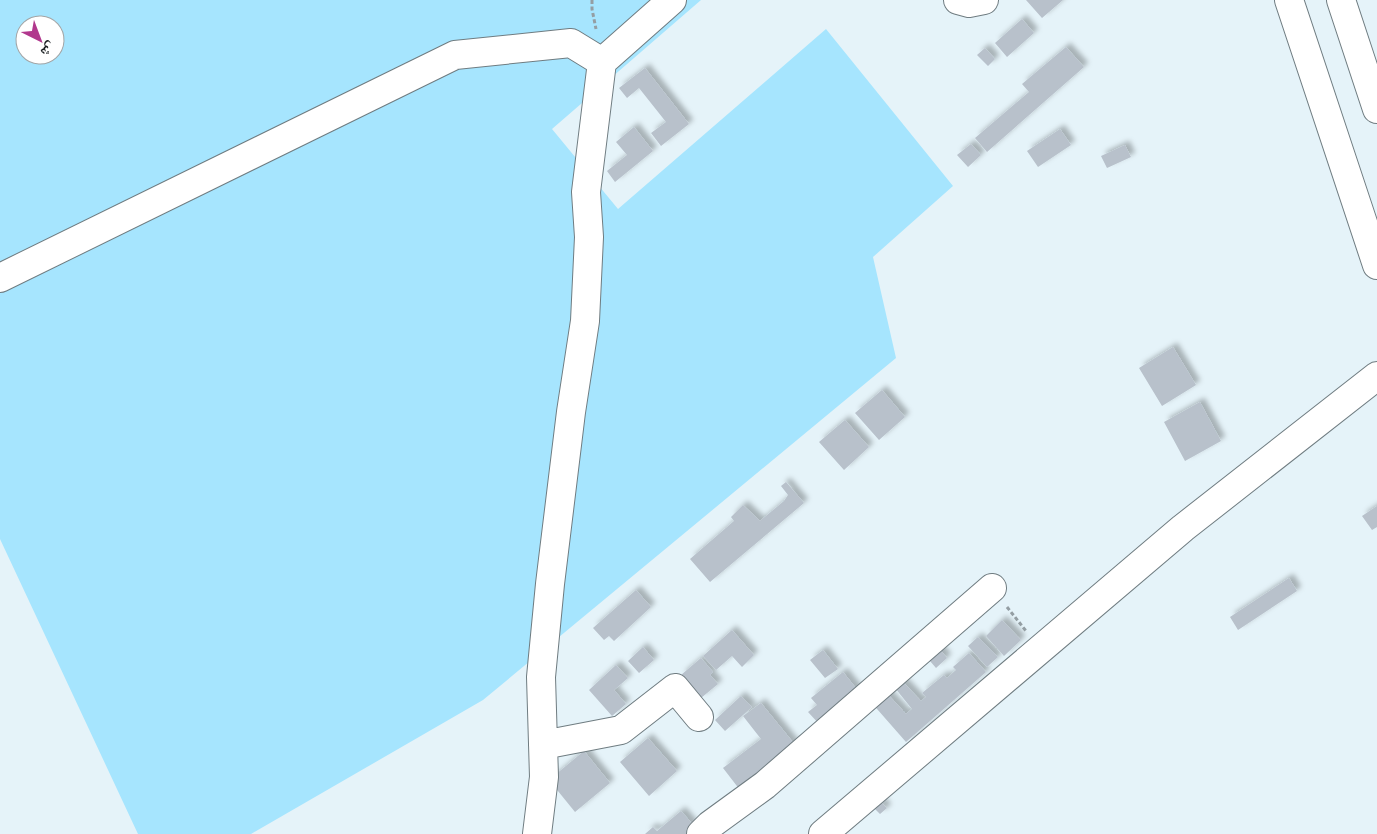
<svg xmlns="http://www.w3.org/2000/svg" width="1377" height="834" viewBox="0 0 1377 834" font-family="'Space Grotesk','Noto Naskh Arabic',sans-serif">
<defs>
<filter id="shadow"><feDropShadow dx="4.5" dy="-4.5" stdDeviation="2.5" flood-color="#0004"/></filter>
</defs>
<rect width="100%" height="100%" fill="#e5f3f9"/>
<path fill="#a6e5fe" fill-rule="evenodd" d="M0 0H701L552 129 618 209 826 29 953 186 873 257 896 358 483 700 251 834H138L0 539ZM25 25H55V55H25Z"/>
<path fill="#b8c1cb" filter="url(#shadow)" d="M1026 0H1063L1042 18Z
M1022 19 1034 33 1007 57 995 43Z
M1066 47 1084 67 987 152 975 138 1029 92 1022 84Z
M985 48 995 59 988 66 977 55Z
M645 68 689 124 661 146 651 133 666 122 639 88 627 98 619 88Z
M634 127 653 151 615 182 607 171 627 155 616 142Z
M1060 129 1071 145 1038 167 1027 151Z
M971 144 981 155 968 167 957 155Z
M1125 145 1131 157 1107 168 1101 156Z
M1173 347 1196 385 1162 406 1139 368Z
M882 390 905 417 879 440 855 413Z
M1200 402 1221 441 1185 461 1164 422Z
M845 420 869 447 844 470 819 442Z
M786 482 804 503 710 582 690 559 734 521 731 517 743 505 760 521 784 501 788 495 781 486Z
M1377 506V527L1372 530 1362 516Z
M1289 578 1297 591 1238 630 1230 617Z
M636 590 651 607 614 641 609 636 604 640 593 628Z
M1002 620 1021 640 1004 656 986 636Z
M732 630 754 655 742 667 732 656 716 670 703 656Z
M978 637 998 657 987 667 968 646Z
M935 644 947 658 936 668 924 654Z
M643 647 654 660 639 673 628 661Z
M823 650 838 669 825 678 810 660Z
M969 653 986 672 906 742 870 701 883 689 906 714 912 709 895 688 902 681 921 701 926 697 922 693 944 675 947 678 956 670 953 667Z
M701 658 713 672 710 675 718 684 701 698 681 675Z
M616 665 628 678 614 690 626 704 612 716 589 690Z
M843 672 859 692 820 725 808 712 817 705 811 698Z
M741 696 752 707 725 731 715 720Z
M761 703 796 746 740 790 723 768 761 739 743 716Z
M648 738 677 771 649 796 620 762Z
M584 751 610 783 575 812 549 780Z
M881 802 887 808 880 814 874 808Z
M681 811 696 828 689 834H645L653 827 657 831Z"/>
<g fill="none" stroke-linecap="round" stroke-linejoin="round">
<g stroke="#6f7c81" stroke-width="30">
<path id="minor" d="M958 0 969 3 984 0
M0 278 455 55 571 43 602 62 672 0
M543 745 621 730 675 688 699 717
M537 834 544 777 541 677 550 584 571 412 585 321 589 237 586 192 602 62
M701 834 710 825 765 785 992 588
M823 834 1183 528 1377 376"/>
</g>
<g stroke="#6f7c81" stroke-width="30">
<path id="major" d="M1289 0 1377 265
M1341 0 1377 109"/>
</g>
<path stroke="#949ea3" stroke-width="3" stroke-dasharray="4 2.5" stroke-linecap="butt" d="M592 0V9L596 29
M1007 607 1026 631"/>
<use href="#minor" stroke="#fff" stroke-width="28"/>
<use href="#major" stroke="#fff" stroke-width="28"/>
</g>
<g transform="translate(40 40) rotate(138)"><circle r="24" fill="#ffffff" stroke="#a3a5a6"/>
<path d="M0-4L9 19L0 12L-9 19Z" fill="#b1388d"/>
<text y="-8" font-size="14" font-weight="bold" text-anchor="middle" fill="#191e20">ش</text>
</g>
</svg>
